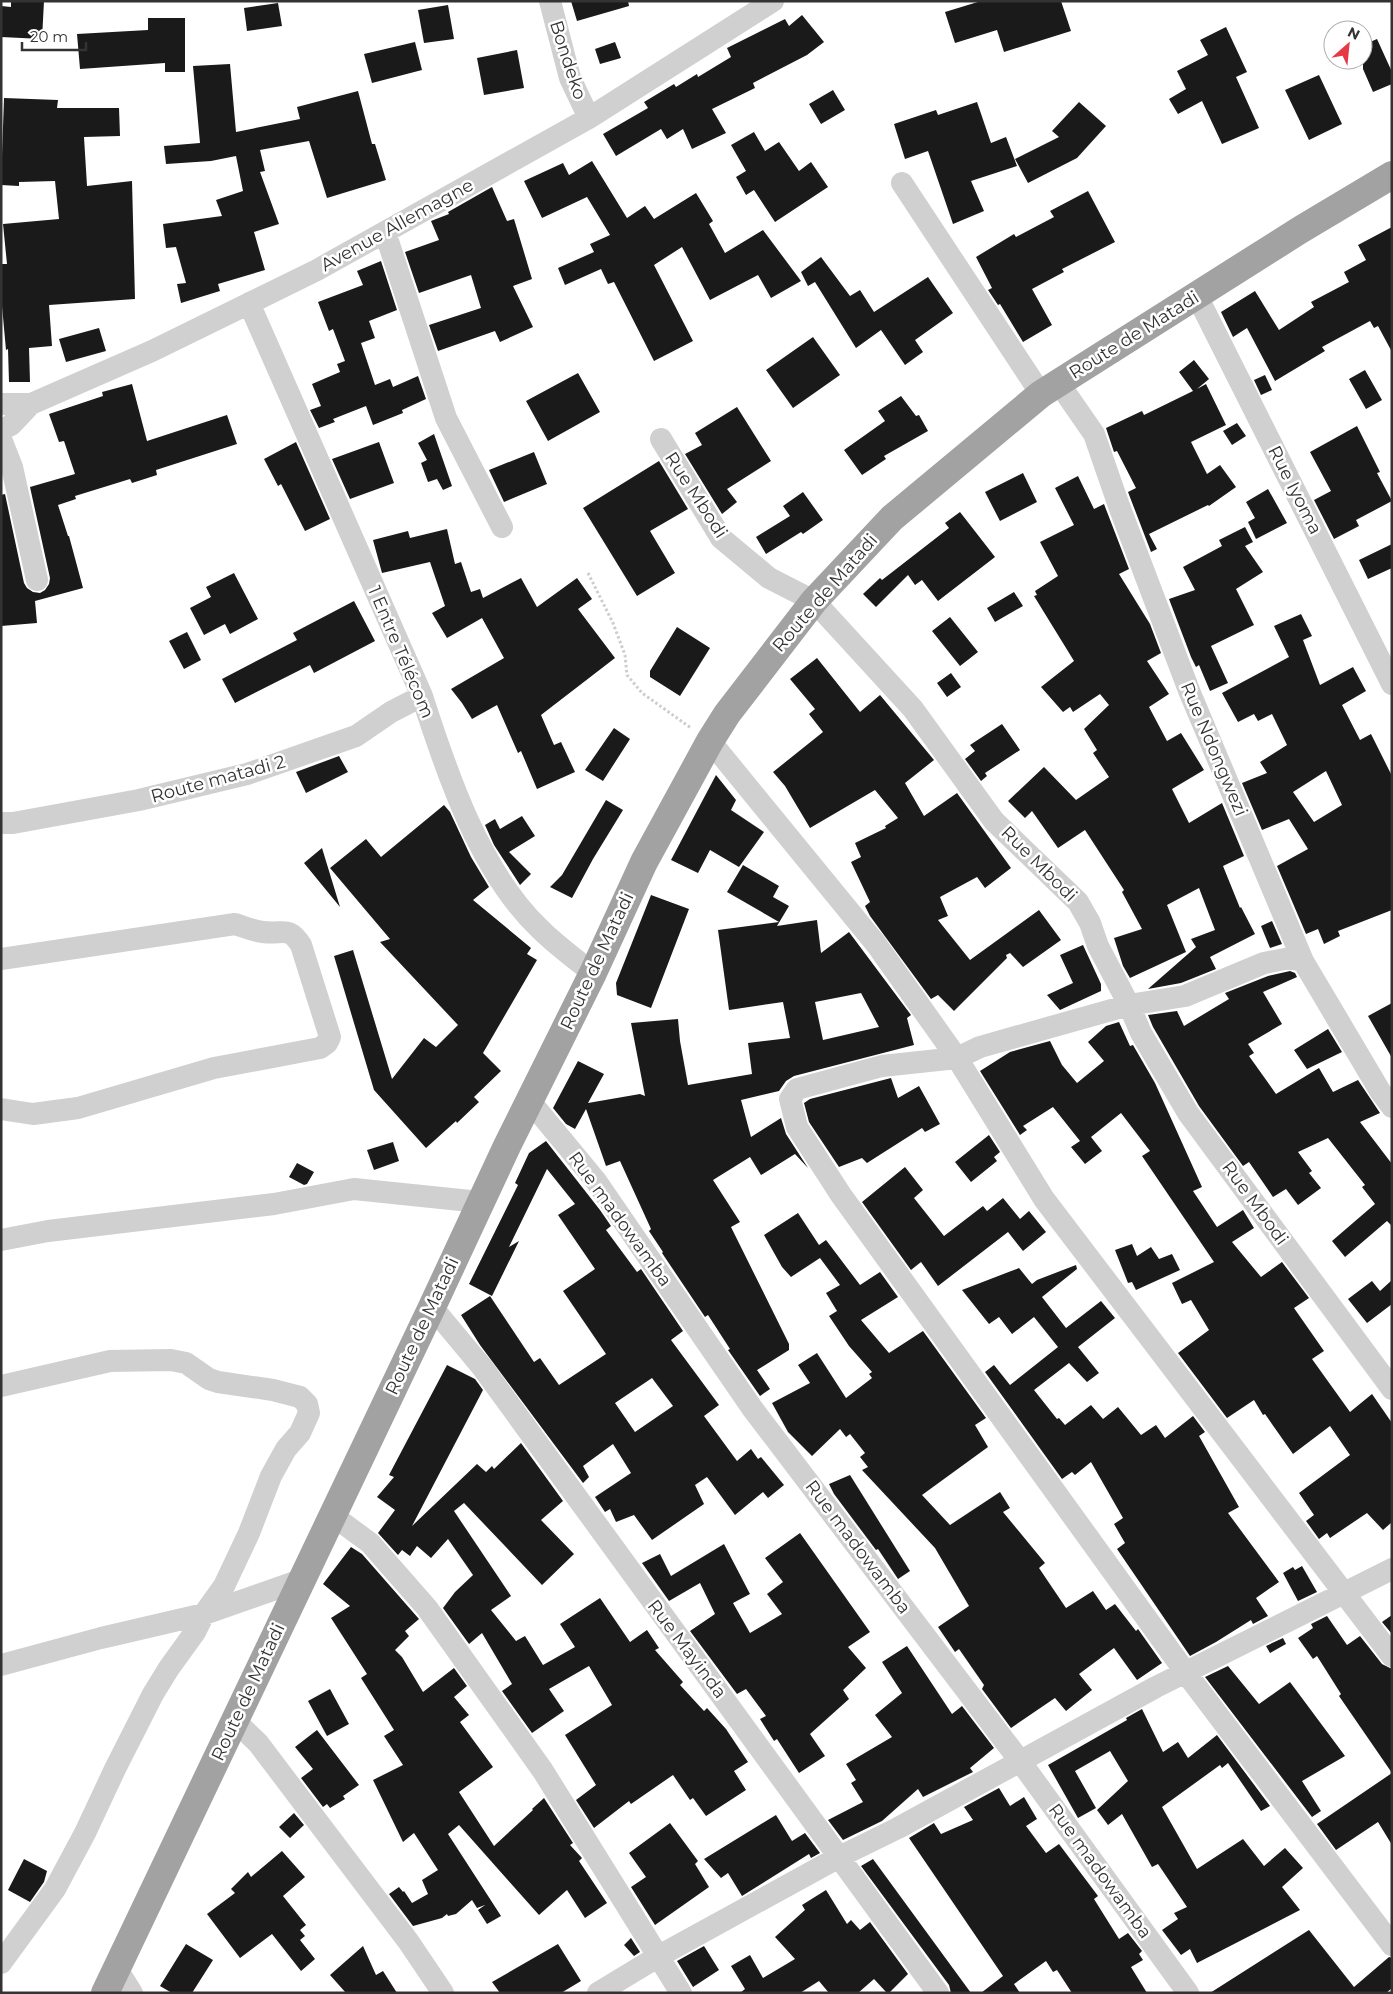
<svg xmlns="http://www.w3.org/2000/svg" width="1393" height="1994" viewBox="0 0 1393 1994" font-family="Montserrat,sans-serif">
<rect width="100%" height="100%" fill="#fff"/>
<path fill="#1a1a1a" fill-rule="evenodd" d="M11 1H44L42 39 1 37V6L11 7Z
M571 1H628L629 6 577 21Z
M981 1H1061L1071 31 1004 52 997 30 955 43 945 12Z
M278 3 282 26 247 31 244 8Z
M448 5 454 39 424 43 418 10Z
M802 15 824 42 807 55 753 83 755 88 712 109 726 133 692 149 683 129 667 139 661 129 616 156 603 134 648 108 644 102 674 84 676 87 697 74 698 77 731 57 727 48 785 19 789 26Z
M148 18H185V72H165V63L80 69 77 34 148 30Z
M1226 27 1247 72 1236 77 1259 128 1222 144 1202 101 1178 114 1169 99 1186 89 1177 71 1208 55 1200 40Z
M1377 39 1392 72V84L1373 92 1363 69V45Z
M415 42 422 70 372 83 364 54Z
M615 42 621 58 600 64 595 49Z
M517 50 524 88 484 95 477 58Z
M230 64 236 132 300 119 297 107 358 91 372 144H375L386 180 327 198 309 141 260 150 265 171 260 172 279 224 254 232 265 270 218 284 220 291 181 303 177 284 186 283 176 247 166 248 163 224 222 216 216 200 243 191 236 156 211 161 166 164 164 146 200 143 193 66Z
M1319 75 1342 124 1309 140 1285 90Z
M833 90 845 110 821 124 809 104Z
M4 98 58 100 57 108H119L120 136 84 137 87 186 132 181 135 299 49 305 52 346 29 348 30 382H9L8 349 6 350 1 295V264H7L3 224 59 219 55 181 19 182V186L1 185Z
M977 102 991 143 1006 137 1017 166 971 181 984 211 953 224 928 151 905 159 894 124 936 110 938 115Z
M1079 102 1106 126 1077 158 1028 183 1015 159 1059 137 1052 131Z
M754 132 765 151 779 142 799 171 811 162 828 187 775 222 754 190 746 195 736 177 746 171 731 145Z
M592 161 627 218 645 206 654 219 696 193 713 221 709 224 725 253 763 230 801 281 771 298 758 275 710 300 682 247 654 265 693 341 654 361 614 282 608 284 601 269 565 285 558 268 594 252 590 244 610 235 587 197 542 218 524 181 563 163 569 175Z
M492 187 507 221 514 219 532 279 513 286 533 327 500 342 495 331 438 351 429 325 481 308 471 275 419 293 405 252 439 240 431 221 449 214 448 212Z
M1088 191 1115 242 1062 269 1064 272 1032 289 1052 325 1023 342 1000 304 998 305 988 290 992 288 976 257 1014 234 1016 237 1054 217 1050 211Z
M1392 227V352L1378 326 1374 328 1370 321 1322 347 1325 351 1275 381 1247 328 1233 337 1221 312 1255 291 1279 330 1314 307 1311 302 1349 282 1344 272 1366 260 1358 245Z
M821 257 850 296 860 290 874 312 928 277 953 313 915 340 923 352 905 365 881 330 856 348 815 282 808 286 801 272Z
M381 261 397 310 369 321 375 338 361 343 375 385 390 379 393 387 418 376 426 399 402 410 403 413 373 425 366 406 333 419 335 422 319 428 310 410 321 406 312 384 340 372 337 364 345 361 333 329 329 331 318 302 363 285 357 271Z
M99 328 106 351 66 362 59 339Z
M813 337 840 375 793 408 766 370Z
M1194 360 1209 379 1197 389 1206 384 1226 425 1191 442 1207 474 1220 465 1236 487 1209 506 1208 505 1149 534 1157 549 1151 552 1128 492 1136 488 1117 451 1114 452 1106 428 1142 411 1144 415 1193 391 1179 372Z
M1365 370 1382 400 1366 409 1349 379Z
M578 373 600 412 548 441 526 401Z
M1265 375 1272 390 1261 395 1254 380Z
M132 384 147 441 227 415 237 444 156 470 157 475 132 483 130 479 75 496 76 499 58 505 68 536H69L83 588 35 601 37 623 1 626V495L5 494 24 583 27 588 33 592 40 593 45 590 49 584 50 578 30 487 75 474 64 441 59 442 49 414 103 396 102 392Z
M901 396 916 416 919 415 928 431 884 456 886 459 862 475 844 450 885 421 878 411Z
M737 407 771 461 727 489 737 502 722 514 685 454 702 445 695 433Z
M1237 423 1246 436 1232 445 1223 431Z
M1357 426 1380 472 1377 473 1392 501 1356 520 1359 526 1334 539 1314 500 1331 491 1310 452Z
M434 434 452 486 443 490 437 479 428 482 421 463 427 460 418 443Z
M296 442 330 519 305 531 281 484 278 486 264 459Z
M379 442 394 483 350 499 332 459Z
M534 452 547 484 504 502 489 470Z
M659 461 688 509 650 531 675 573 637 596 583 508Z
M1023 473 1037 502 1000 521 985 492Z
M1078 476 1094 509 1104 504 1129 569 1119 574 1150 624 1161 653 1147 661 1169 694 1149 707 1167 741 1181 733 1204 770 1172 789 1189 823 1222 803 1244 856 1223 866 1240 908 1241 907 1255 934 1210 957 1216 969 1181 983 1148 989 1196 947 1191 939 1215 930 1199 888 1167 905 1186 952 1130 978 1123 966 1114 938 1142 929 1122 892 1124 890 1085 830 1058 848 1032 811 1025 818 1008 801 1044 767 1076 800 1109 777 1093 753 1097 750 1084 729 1109 705 1100 694 1073 712 1070 707 1063 712 1041 687 1074 661 1034 596 1037 595 1035 591 1058 576 1040 542 1074 525 1055 488Z
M1268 489 1287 523 1256 539 1248 522 1255 518 1246 502Z
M803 492 823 520 803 534 801 532 766 554 756 537 790 516 783 506Z
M960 512 995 557 938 601 922 580 915 585 908 575 876 607 863 594 880 578 882 580 949 528 945 523Z
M1245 527 1253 542 1245 546 1263 572 1236 589 1254 625 1211 646 1228 683 1210 691 1199 665 1196 667 1191 657 1169 599 1195 590 1183 567 1222 546 1219 540Z
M447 529 455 564 461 562 471 592 480 589 483 598 521 578 537 607 577 578 592 599 578 609 615 658 541 715 554 745 561 742 575 772 537 789 521 751 518 753 497 705 472 719 462 703 451 689 504 658 482 618 447 638 432 613 445 606 430 562 382 573 373 540 408 531 410 538Z
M1392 544V568L1368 579 1359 560Z
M234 573 258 619 230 634 225 624 204 635 190 608 211 597 206 587Z
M1014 592 1023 606 995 622 987 608Z
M354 601 375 641 314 673 310 665 235 703 222 679 297 640 293 633Z
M1301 614 1312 636 1303 640 1320 685 1353 667 1366 691 1342 705 1360 740 1371 734 1392 776V910L1338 931 1340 936 1324 944 1318 929 1306 934 1277 866 1308 849 1289 819 1262 830 1242 783 1267 773 1260 762 1287 745 1272 714 1258 721 1254 714 1238 722 1222 693 1289 657 1274 626ZM1326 771 1342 805 1314 822 1293 792Z
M950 617 978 652 960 666 932 631Z
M677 627 710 648 680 696 650 677V671Z
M187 632 201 660 184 669 169 641Z
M817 658 860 712 880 695 934 760 905 783 924 816 957 793 1011 868 985 888 977 877 940 897 948 916 938 920 970 960 1039 910 1061 940 1023 967 1010 953 1006 955 1007 958 954 1011 938 995 931 999 870 916 865 906 870 902 851 862 861 857 855 843 886 828 885 826 898 818 875 790 810 828 785 786 773 772 823 732 809 714 815 709 790 679Z
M951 673 961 687 947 697 937 683Z
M1002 724 1020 750 985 773 987 776 981 781 965 759 975 751 970 745Z
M614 728 630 739 603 781 585 770Z
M339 756 348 772 306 793 296 772Z
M716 775 736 800 731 810 764 832 739 867 710 850 698 873 671 860Z
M606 800 623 810 593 859 572 898 550 887 562 875Z
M444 805 450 812 471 857 489 887 473 900 531 948 527 954 537 960 483 1053 501 1071 474 1097 479 1102 457 1123 456 1121 426 1148 374 1090 334 956 353 950 392 1079 424 1038 436 1047 458 1025 380 942 390 939 330 868 366 839 381 857Z
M522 816 535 836 509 852 531 874 520 885 494 845 485 825 495 819 500 829Z
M322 848 340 907 304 863Z
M743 865 779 886 773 897 789 906 777 926 817 920 821 953 849 932 911 1015 907 1018 914 1045 794 1076 786 1081 779 1091 741 1100 751 1137 781 1118 786 1134 808 1168 795 1154 761 1175 750 1157 713 1180 740 1222 731 1227 789 1344V1350L757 1370 770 1389 760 1396 728 1350 730 1349 708 1315 705 1317 662 1253 663 1252 649 1231 651 1229 620 1161 606 1166 586 1109 575 1129 566 1124 553 1108 578 1061 604 1074 588 1103 640 1094 645 1096 631 1023 678 1019 680 1041 688 1085 752 1074 748 1043 790 1038 783 1002 729 1010 718 930 779 922 727 892ZM861 993 879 1027 823 1040 815 1002Z
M651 895 689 909 651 1008 617 995 616 983Z
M1272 921 1282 944 1270 948 1261 926Z
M1083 945 1101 984V991L1060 1010 1047 995 1073 983 1060 955Z
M1290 971 1295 973 1297 977 1263 992 1282 1024 1248 1044 1254 1053 1249 1056 1276 1094 1319 1068 1333 1092 1358 1080 1380 1113 1360 1122 1392 1164V1226L1387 1221 1345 1257 1332 1241 1375 1204 1362 1187 1365 1185 1328 1138 1298 1152 1312 1171 1309 1173 1321 1188 1298 1205 1286 1189 1273 1197 1249 1162 1243 1166 1199 1106 1153 1027 1148 1015 1177 1011 1184 1026 1229 999 1225 993 1268 976Z
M1392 1003V1058L1368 1016Z
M1119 1022 1130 1046 1133 1045 1155 1083 1202 1187 1193 1191 1217 1227 1243 1210 1254 1228 1232 1242 1261 1277 1282 1262 1309 1298 1294 1308 1324 1351 1312 1359 1350 1412 1372 1394 1392 1423V1522L1383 1530 1367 1513 1330 1538 1327 1533 1319 1539 1306 1521 1314 1515 1299 1493 1350 1455 1330 1426 1293 1454 1265 1414 1263 1415 1254 1400 1227 1418 1178 1353 1209 1330 1191 1300 1182 1304 1172 1283 1214 1262 1142 1156 1150 1151 1121 1113 1091 1137 1102 1151 1085 1164 1071 1147 1080 1141 1053 1107 1023 1126 1027 1130 1020 1135 980 1071 1010 1052 1050 1041 1062 1065 1077 1083 1104 1061 1088 1042 1106 1026Z
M1328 1029 1342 1052 1307 1069 1294 1050Z
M891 1078 898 1098 919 1086 940 1124 925 1132 922 1128 867 1163 862 1158 839 1167 809 1122 804 1103 810 1099Z
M989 1135 1000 1152 994 1157 997 1161 971 1182 955 1162Z
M546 1141 600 1210 611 1226 606 1230 637 1272 641 1269 683 1331 671 1340 719 1405 704 1416 737 1461 751 1449 758 1459 761 1457 784 1485 768 1498 763 1492 735 1515 707 1477 695 1485 704 1504 652 1540 634 1515 616 1522 610 1509 605 1512 595 1497 631 1473 613 1444 583 1466 589 1477 583 1483 480 1345 461 1315 490 1296 534 1362 540 1358 559 1385 606 1354 563 1291 595 1269 558 1215 575 1204 547 1169 509 1247 519 1241 492 1296 469 1284 518 1185 515 1183 529 1153ZM652 1378 673 1406 635 1432 615 1403Z
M393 1142 399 1161 374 1170 367 1150Z
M297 1163 314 1172 307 1184 304 1185 289 1177Z
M905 1167 923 1190 914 1198 944 1236 983 1206 987 1211 1003 1198 1020 1219 1029 1211 1046 1232 1023 1251 1008 1232 938 1286 921 1262 911 1270 862 1202Z
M798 1213 819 1245 826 1240 860 1285 880 1272 898 1297 861 1320 889 1353 923 1331 986 1418 975 1425 988 1447 922 1495 950 1525 1000 1492 1010 1508 1003 1512 1045 1563 1039 1568 1066 1608 1093 1591 1106 1610 1115 1604 1136 1631 1138 1629 1162 1663 1137 1680 1114 1648 1079 1674 1092 1690 1066 1711 1055 1698 1011 1728 982 1689 984 1685 959 1649 955 1652 938 1627 969 1606 935 1548 862 1470 868 1467 860 1457 865 1453 850 1434 846 1437 840 1429 812 1456 788 1432 772 1403 810 1383 798 1365 817 1353 846 1398 872 1378 869 1374 872 1372 849 1346 829 1316 837 1311 826 1293 840 1285 820 1258 791 1277 782 1267 764 1235Z
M1132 1244 1137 1256 1151 1247 1159 1259 1172 1254 1180 1270 1136 1290 1132 1282 1128 1283 1115 1250Z
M1076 1265 1077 1269 1042 1297 1066 1328 1101 1301 1115 1318 1078 1347 1099 1373 1087 1382 1069 1363 1034 1390 1057 1419 1059 1418 1065 1425 1091 1405 1103 1419 1118 1407 1141 1435 1156 1425 1165 1438 1193 1416 1205 1432 1199 1436 1239 1507 1228 1513 1279 1582 1256 1598 1268 1616 1253 1624 1251 1620 1216 1642 1190 1656 1117 1549 1125 1543 1114 1524 1123 1518 1091 1462 1075 1475 1072 1472 1062 1479 985 1372 994 1365 1010 1385 1058 1347 1034 1317 1012 1334 999 1317 989 1324 962 1290 1019 1268 1032 1284 1037 1280Z
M1392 1280V1304L1367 1323 1348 1299 1372 1281 1380 1291Z
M447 1365 475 1379 483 1390 412 1526 477 1464 486 1472 492 1466 494 1469 521 1443 563 1501 541 1520 574 1554 542 1585 464 1503 454 1511 511 1596 491 1610 516 1641 525 1636 543 1665 575 1647 560 1624 600 1598 630 1642 647 1630 659 1648 655 1650 683 1682 680 1685 704 1711 707 1708 726 1729 748 1762 734 1771 746 1790 706 1816 693 1798 690 1800 673 1775 631 1804 629 1801 594 1828 576 1800 596 1785 565 1735 612 1705 589 1666 549 1689 564 1711 532 1733 502 1691 512 1684 482 1633 469 1644 443 1608 455 1592 473 1575 448 1539 431 1558 417 1546 410 1556 402 1550 398 1555 378 1533 395 1510 377 1497 394 1477 389 1475Z
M850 1475 910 1571 898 1579 878 1549 876 1550 834 1494 829 1484Z
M800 1533 870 1632 848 1647 866 1668 843 1690 849 1699 810 1734 825 1756 799 1773 777 1739 774 1741 760 1719 766 1716 746 1689 737 1694 690 1631 715 1614 700 1583 669 1601 642 1563 660 1554 671 1576 724 1544 750 1594 733 1603 750 1633 782 1614 767 1594 783 1582 765 1558Z
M351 1547 362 1554 419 1619 405 1631 409 1636 395 1650 402 1657 423 1692 454 1668 467 1686 454 1697 469 1715 460 1722 493 1767 459 1792 494 1846 533 1810 532 1809 544 1798 573 1843 570 1845 582 1858 579 1861 607 1903 585 1918 567 1890 539 1915 459 1825 448 1834 501 1916 487 1924 478 1910 485 1905 477 1908 472 1900 456 1914 448 1916 447 1914 442 1918 413 1926 389 1894 399 1887 403 1892 404 1891 412 1903 428 1894 422 1880 438 1870 414 1833 403 1842 373 1780 403 1765 384 1736 394 1730 361 1678 367 1674 331 1618 350 1606 323 1584Z
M1302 1566 1317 1592 1298 1601 1283 1573 1293 1567 1295 1570Z
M1392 1615V1634L1382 1622Z
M1327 1616 1347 1645 1360 1636 1382 1664 1392 1669V1773L1339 1696 1341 1694 1317 1656 1313 1659 1298 1638 1313 1628 1311 1624Z
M1283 1638 1286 1644 1270 1653 1266 1646Z
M907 1646 952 1714 962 1706 994 1748 970 1768 973 1772 923 1797 918 1789 882 1821 843 1840 828 1820 863 1802 851 1783 856 1780 846 1764 892 1737 875 1715 902 1693 882 1662Z
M1228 1666 1259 1704 1290 1682 1345 1756 1302 1781 1321 1811 1312 1817 1205 1677Z
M330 1689 349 1724 327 1736 308 1701Z
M1142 1709 1163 1752 1178 1742 1188 1758 1217 1735 1270 1806 1261 1811 1228 1763 1222 1768 1220 1765 1162 1807 1197 1869 1243 1839 1264 1866 1285 1848 1303 1868 1282 1887 1300 1910 1197 1963 1190 1949 1181 1955 1162 1930 1178 1919 1174 1913 1187 1907 1158 1864 1152 1867 1122 1814 1108 1825 1097 1810 1128 1781 1110 1751 1075 1771 1096 1808 1078 1818 1048 1765 1127 1720 1126 1718Z
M317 1730 359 1785 343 1796 345 1799 330 1808 327 1804 323 1807 301 1778 313 1769 295 1747Z
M1392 1773V1845L1378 1822 1336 1850 1317 1824Z
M999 1788 1010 1806 1024 1797 1037 1819 1026 1826 1046 1853 1059 1844 1098 1896 1094 1899 1119 1939 1128 1933 1142 1951 1139 1954 1143 1960 1131 1967 1147 1993H1072L1057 1970 1053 1972 1046 1961 1014 1984 1020 1993H981L1003 1976 909 1838 934 1823 941 1834 973 1820 964 1807Z
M294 1813 304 1825 290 1838 279 1827Z
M776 1815 792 1841 805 1833 820 1853 811 1858 809 1854 742 1896 728 1873 721 1878 704 1859Z
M670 1823 698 1861 695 1864 709 1887 655 1925 631 1887 646 1877 629 1853Z
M282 1851 305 1877 283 1896 306 1925 300 1930 305 1936 300 1940 315 1959 301 1971 272 1934 240 1958 207 1914 235 1893 231 1889 248 1872 251 1877Z
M24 1859 47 1871 44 1882 30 1902 8 1890Z
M873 1859 971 1993H951L949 1985 861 1866Z
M826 1890 847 1924 851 1920 860 1930 870 1922 908 1974 889 1993H887L874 1979 858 1993H829L819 1981 800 1993H740L745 1989 731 1966 750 1955 763 1978 795 1959 775 1937 805 1910 802 1905Z
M1309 1930 1354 1987 1389 1957 1392 1958V1988L1386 1993H1210Z
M631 1938 640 1952 634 1956 624 1945Z
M186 1944 213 1960 192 1993H172L160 1986Z
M558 1944 581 1981 561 1993H500L492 1982Z
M363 1946 376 1975 383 1971 397 1993H346L330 1975Z
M704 1946 719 1970 693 1987 677 1961Z"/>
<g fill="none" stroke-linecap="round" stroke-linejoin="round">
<path stroke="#cdcdcd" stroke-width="3" stroke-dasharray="2.5 2.5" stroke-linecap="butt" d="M588 573 613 623 625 655 627 675 642 693 691 728"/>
<path stroke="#d0d0d0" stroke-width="22" d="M550 1 570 78 589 118
M902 183 1041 394
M385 232 446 418 502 527
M1197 296 1392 684
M249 303 422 696C447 774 480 872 540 929 556 945 575 959 593 973
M1058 382 1094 434 1119 506 1190 693 1303 961 1380 1091 1392 1107
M1 404H31L152 351 317 270 589 118 773 1
M1 430 11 425 31 404
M1 439 12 467 37 580
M661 439 721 538 769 578 814 601 913 709 994 821 1078 902 1090 923 1098 946 1129 1005 1141 1033 1188 1113 1392 1389
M710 741 876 944 957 1058 1044 1199 1392 1656
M1 823H13L139 800 247 774 356 736 391 712 422 696
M1 959 235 924C244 927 254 931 263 932 283 935 288 925 301 945L330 1037 327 1043 320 1048 214 1068 78 1108 33 1114 1 1109
M1303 961 1290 958 1264 963 1185 996 1129 1005 980 1047 957 1058 882 1066 797 1089 790 1099 797 1127 841 1195 1186 1673 1392 1945
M529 1100 596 1181 752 1408 1020 1761 1188 1993
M1 1240 48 1231 274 1204 354 1189 480 1202
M432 1307 482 1367 938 1993
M1 1386 110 1361 171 1360 186 1363 209 1379 218 1382 273 1390 300 1397 307 1404 309 1413 300 1433 286 1449 271 1476 249 1533 224 1586 204 1614 195 1632 169 1668 153 1694 115 1769 85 1833 55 1889 1 1963
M332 1515 370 1543 427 1608 543 1771 681 1993
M1 1665 101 1638 204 1614 301 1580
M234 1720 258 1743 408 1941 443 1993
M117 1969 132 1993
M598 1993 659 1956 841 1856 898 1828 1156 1687 1392 1569"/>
<path stroke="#a2a2a2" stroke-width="28" d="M105 1993 432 1307 507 1146 593 973 644 862 710 741 727 714 814 601 892 518 1041 394 1300 230 1392 175"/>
</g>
<g text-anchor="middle" stroke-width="5" stroke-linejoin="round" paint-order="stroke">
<g font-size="18" fill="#333" stroke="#fff">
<text transform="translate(568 60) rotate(72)" y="6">Bondeko</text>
<text transform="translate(397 225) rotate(-29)" y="6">Avenue Allemagne</text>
<text transform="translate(1134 335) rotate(-32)" y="6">Route de Matadi</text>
<text transform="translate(1295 490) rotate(63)" y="6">Rue Iyoma</text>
<text transform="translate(696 495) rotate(57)" y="6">Rue Mbodi</text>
<text transform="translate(825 593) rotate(-49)" y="6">Route de Matadi</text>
<text transform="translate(401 652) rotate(67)" y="6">1 Entre Télécom</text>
<text transform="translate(1214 749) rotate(67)" y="6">Rue Ndongwezi</text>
<text transform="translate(218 779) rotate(-15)" y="6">Route matadi 2</text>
<text transform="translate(1039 864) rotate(45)" y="6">Rue Mbodi</text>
<text transform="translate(597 961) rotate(-65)" y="6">Route de Matadi</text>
<text transform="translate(1255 1203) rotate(54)" y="6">Rue Mbodi</text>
<text transform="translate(620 1219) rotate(54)" y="6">Rue madowamba</text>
<text transform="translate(422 1326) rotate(-65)" y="6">Route de Matadi</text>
<text transform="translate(858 1547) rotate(53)" y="6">Rue madowamba</text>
<text transform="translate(687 1649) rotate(53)" y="6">Rue Mayinda</text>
<text transform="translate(248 1692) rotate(-65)" y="6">Route de Matadi</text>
<text transform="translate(1100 1871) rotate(54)" y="6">Rue madowamba</text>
</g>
</g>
<rect width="1393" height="1994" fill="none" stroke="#333333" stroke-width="5"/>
<g transform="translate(1348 45) rotate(27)"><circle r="24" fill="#ffffff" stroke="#adadad"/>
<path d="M0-4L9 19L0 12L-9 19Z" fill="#e63946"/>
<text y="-8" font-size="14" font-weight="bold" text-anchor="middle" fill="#333333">N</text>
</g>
<path d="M22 42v8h64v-8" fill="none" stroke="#333333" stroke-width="2.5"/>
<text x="30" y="42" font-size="15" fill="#333333" stroke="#ffffff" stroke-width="4" paint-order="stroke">20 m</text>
</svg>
